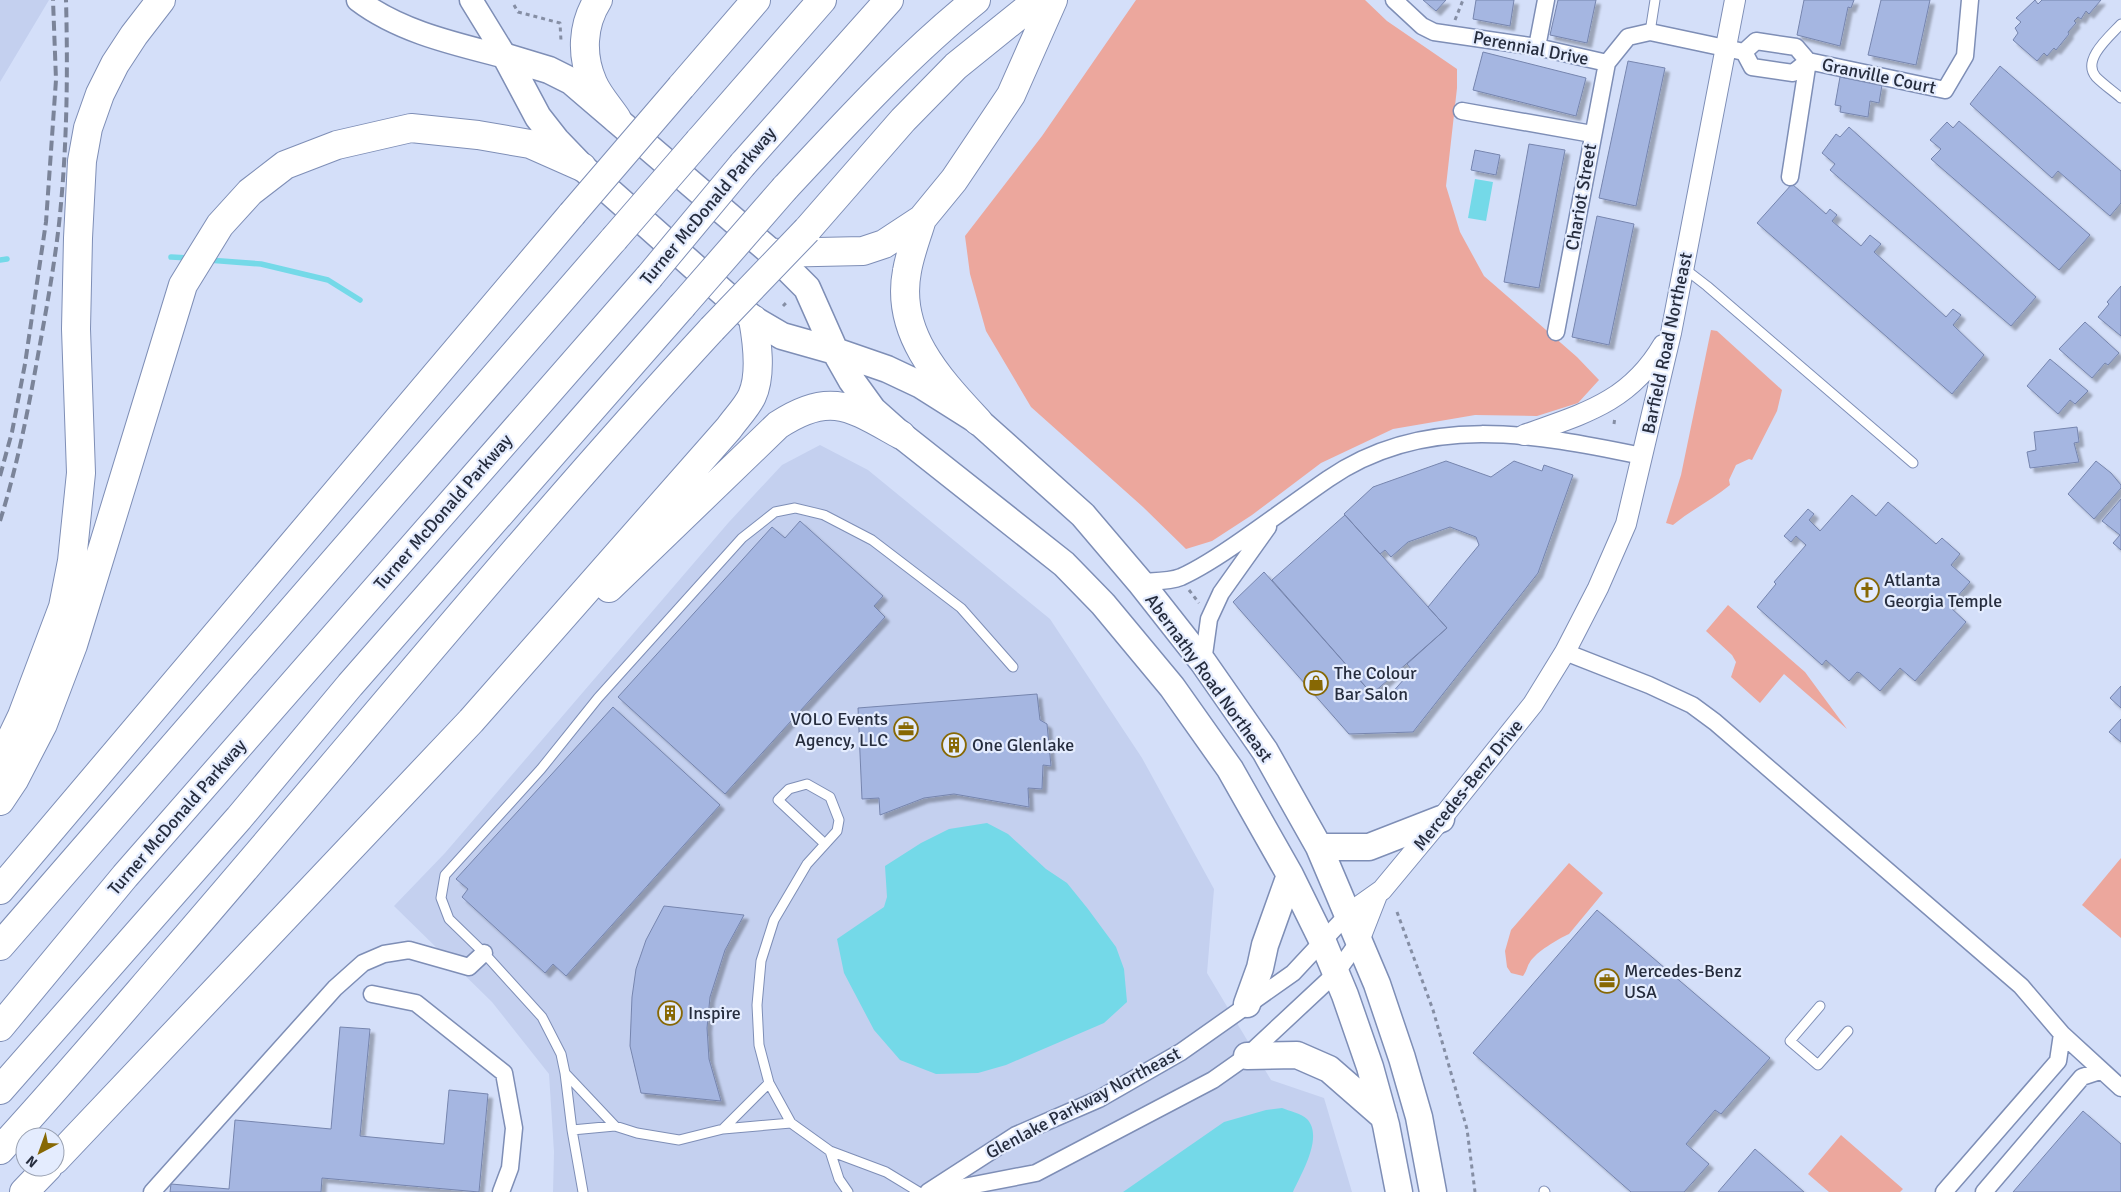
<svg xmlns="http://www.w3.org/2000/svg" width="2121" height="1192" viewBox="0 0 2121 1192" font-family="Signika,sans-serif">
<defs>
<filter id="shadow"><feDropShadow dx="4.5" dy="4.5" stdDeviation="1" flood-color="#0004"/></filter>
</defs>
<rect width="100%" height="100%" fill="#d4dff9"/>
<path fill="#c4d0ef" d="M0 0H49L0 82Z
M820 445 868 470 1050 619 1142 758 1214 889 1207 973 1271 1080 1324 1098 1352 1192H553L554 1152 549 1074 492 1002 394 906 445 853 729 522 782 465Z"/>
<path fill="#eca79d" d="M1136 0H1365L1387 21 1457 69V88L1446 186 1460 232 1484 276 1577 357 1599 380 1578 403 1537 416 1475 415 1393 429 1321 463 1252 515 1212 541 1186 549 1143 507 1031 407 986 331 970 274 965 236 1042 136Z
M1711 330 1717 331 1782 390 1777 411 1752 460 1749 459 1736 465 1729 480 1730 485C1712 500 1691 510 1673 525L1666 523 1681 475Z
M1728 605 1805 672 1847 729 1784 674 1760 703 1731 677 1736 662 1732 655 1706 631Z
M2121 858V938L2082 905Z
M1569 863 1603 893 1569 934C1558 939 1536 952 1530 962 1527 966 1527 971 1523 976L1511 973 1507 967 1505 951 1511 930Z
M1841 1135 1903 1189 1900 1192H1829L1808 1174Z"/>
<path fill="#74d9e8" d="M1475 179 1493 182 1486 221 1468 218Z
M987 823 1008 834 1046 869 1067 883 1088 909 1116 947 1124 969 1127 1002 1104 1023 1006 1065 978 1073 936 1074 900 1060 874 1030 844 973 837 939 884 907 887 897 885 866 921 843 949 829Z
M1282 1108C1289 1111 1301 1113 1307 1119 1324 1137 1301 1174 1293 1192H1123L1224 1122 1266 1110Z"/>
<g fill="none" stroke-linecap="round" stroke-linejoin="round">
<path stroke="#74d9e8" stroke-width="5.5" d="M171 257 189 258
M0 260 7 259
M208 260 261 264 328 280 360 300"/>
</g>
<path fill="#a5b6e1" stroke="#7685ae" filter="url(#shadow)" d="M1423 0H1446L1436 11Z
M1476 0H1514L1510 26 1473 19Z
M1558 0H1596L1587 43 1550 35Z
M1804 0H1854L1851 8 1848 7 1840 46 1797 35Z
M1881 0H1930L1916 65 1868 55Z
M2035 0 2038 4 2042 0H2101L2089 14 2086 11 2081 19 2078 17 2074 21 2076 23 2068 32 2069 34 2056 50 2054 48 2047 56 2044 53 2037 61 2013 40 2018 33 2015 28 2021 22 2016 18Z
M1483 52 1586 78 1576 116 1473 90Z
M1628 61 1665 68 1636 206 1599 198Z
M2000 66 2121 171V203L2110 216 2058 171 2052 178 1970 104Z
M1840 77 1882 85 1879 103 1870 101 1868 117 1840 112 1841 106 1835 105Z
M1959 121 2090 235 2059 270 1931 159 1941 149 1930 140 1947 122 1953 128Z
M1849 127 2036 297 2011 326 1830 170 1835 164 1822 153 1836 134 1840 137Z
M1529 144 1565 150 1539 288 1504 282Z
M1475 150 1500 155 1496 175 1471 170Z
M1792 184 1826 214 1830 209 1837 215 1832 221 1861 246 1870 235 1881 244 1874 252 1946 317 1953 309 1961 315 1953 325 1984 355 1952 394 1757 223Z
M1597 216 1634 224 1609 345 1572 337Z
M2121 286V336L2098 317 2109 304 2107 302Z
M2085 322 2119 353 2108 365 2105 363 2092 378 2059 349Z
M2050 359 2088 391 2075 404 2070 400 2058 414 2027 386Z
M2077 427 2079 442 2074 443 2079 462 2030 468 2027 452 2036 450 2034 432Z
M1446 461 1491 477 1514 461 1542 471 1544 465 1573 475 1538 573 1413 732 1349 734 1233 602 1264 572 1372 694 1379 688 1384 694H1391L1412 670 1407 664 1447 628 1428 607 1479 545 1476 537 1450 527 1408 542 1391 557 1385 550 1380 554 1344 514 1373 487Z
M2096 461 2111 473 2121 485V488L2094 519 2068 494Z
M1852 495 1876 516 1888 502 1936 544 1942 538 1960 554 1951 565 1970 582 1949 606 1966 622 1915 681 1900 668 1880 691 1860 673 1857 672 1849 681 1826 660 1822 665 1757 607 1776 584 1774 582 1806 545 1796 536 1791 542 1784 536 1808 509 1814 514 1809 520 1820 531Z
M2121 499V550L2113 543 2120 535 2102 521Z
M1345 515 1447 628 1372 694 1272 580Z
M800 521 883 596 874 606 885 617 725 794 618 697 772 527 785 538Z
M2121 686V708L2110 698Z
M1037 694 1040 720 1047 724 1051 766 1043 765 1042 789 1028 788 1029 807 954 794 924 798 880 815 879 798 862 799 858 708Z
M613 707 720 805 566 976 553 964 545 973 462 897 468 889 456 879Z
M2121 719V742L2109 732Z
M664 906 744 915 725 950 710 997 707 1028 709 1059 721 1101 641 1093 630 1046 632 997 636 969 646 940Z
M1597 910 1770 1058 1721 1114 1715 1110 1686 1144 1709 1164 1684 1192H1631L1473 1053Z
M340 1027 370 1029 360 1136 444 1144 449 1090 488 1094 479 1192 322 1178 321 1192H170L171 1184 229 1189 235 1120 331 1129Z
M2083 1111 2121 1144V1192H2013Z
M1755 1149 1804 1192H1718Z"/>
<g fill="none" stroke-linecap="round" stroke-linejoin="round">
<g stroke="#7e8eb6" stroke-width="11">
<path id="service" d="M2121 24C2110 36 2081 60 2096 77 2104 85 2113 91 2121 98
M1650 32 1655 0
M1685 269 1707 286 1913 463
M825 844 778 800 789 789 807 784 830 797 839 820 837 831 807 864 774 920 761 961 757 1005 759 1045 769 1083 791 1123 830 1151 886 1172 919 1192
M1820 1006 1790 1041 1818 1065 1848 1031
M565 1073 615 1126
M723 1129 769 1083
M572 1130 615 1126 637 1133 679 1140 723 1129 791 1123
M830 1151 839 1179 848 1192
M1544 1191 1545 1192
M583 1192 572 1130 565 1073 561 1054 542 1017 484 953 449 919 441 898 445 875 541 769 598 698 742 538 775 512 795 508 824 515 872 540 961 608 1013 667"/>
</g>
<g stroke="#7e8eb6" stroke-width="19">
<path id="minor" d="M1394 0 1422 26 1434 32 1537 47 1607 63
M1537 47 1546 0
M1744 52 1756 41 1796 47 1808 61 1945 90 1965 56 1970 0
M1462 111 1592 134
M1790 177 1808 61
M1556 332 1607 63 1628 37 1650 32 1744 52 1752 67 1793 73 1808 61
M1140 582C1152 581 1169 582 1181 577 1203 567 1222 554 1242 540 1271 520 1299 499 1328 479 1425 412 1535 434 1642 456
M1565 652 1649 685 1692 705 1715 722 2021 986 2062 1034 2121 1088
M1203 662 1209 619 1221 593 1268 527
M372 994 416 1003 504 1073 514 1128 510 1168 501 1192
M152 1192 335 988 363 963 384 954 409 950 469 967 484 953
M928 1192 1016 1135 1099 1099 1181 1052 1293 973 1348 914
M938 1192 1036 1173 1213 1080 1247 1056 1336 973 1359 941
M1944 1192 2058 1061 2062 1034
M1984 1192 2082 1077 2100 1071"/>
</g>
<g stroke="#7e8eb6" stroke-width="22">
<path id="tertiary" d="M1524 435C1582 414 1629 403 1663 345
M1348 914 1382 890 1441 819 1533 704 1565 652 1598 588 1626 524 1671 333 1735 0
M1359 941 1377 895"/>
</g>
<g stroke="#7e8eb6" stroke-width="25">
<path id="secondary" d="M358 0C400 32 456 44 506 57
M471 0 506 57"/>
</g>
<g stroke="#7e8eb6" stroke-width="29">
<path id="primary" d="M506 57 538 117 556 140 582 167 753 319 782 336 835 351 887 369 921 385 978 421 1083 515 1140 582 1203 662 1265 751 1319 847 1377 984 1402 1058 1419 1117 1433 1192
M506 57 549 70 571 81 772 253 807 288 835 351 852 381 873 410 901 435 1064 564 1103 604 1172 687 1230 769 1290 875 1323 942 1345 995 1370 1067 1386 1125 1399 1192
M1319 847H1369L1441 819
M1247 1004 1260 968 1265 945 1290 875
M1247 1056 1297 1055 1329 1069 1384 1117"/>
</g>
<g stroke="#7e8eb6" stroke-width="30">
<path id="motorway" d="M598 0C582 25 581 56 593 83 598 95 609 107 617 119
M681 87 756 0
M699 141 822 0
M743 164 889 0
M785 188C846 123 906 56 976 0
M922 219C917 236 910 253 907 271 895 333 939 379 978 421
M807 230 903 120 956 66 1038 0
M772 253 863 251 884 244 922 219 954 180 1011 95 1053 0
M609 588 778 425C831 390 852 408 901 435
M0 762 22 716 63 607 72 561 81 473 76 329 78 238 82 161 88 128 100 94 115 64 134 35 161 0
M0 801 14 780 43 724 73 645 183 285 220 225 250 192 285 165 337 145 411 128 478 135 530 144 582 167
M0 890 572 214
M0 946 614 239
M0 1027 125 876 649 277
M0 1090 239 818 350 685 682 306
M0 1150C58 1087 113 1022 169 957 350 748 524 533 712 329
M55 1160 471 721 729 428C736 418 747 407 752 396 762 374 757 341 753 319
M24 1192 48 1167"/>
</g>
<path stroke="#858ea4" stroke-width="3" stroke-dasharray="4 4" stroke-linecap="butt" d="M514 5 518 12 560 23 561 41
M1455 20 1463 0
M783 306 788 301
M1614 424 1615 417
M1189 590 1199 603
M1397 912 1433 1010 1467 1129 1475 1192"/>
<use href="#service" stroke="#fff" stroke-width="9"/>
<use href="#minor" stroke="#fff" stroke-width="16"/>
<use href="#tertiary" stroke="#fff" stroke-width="20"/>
<use href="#secondary" stroke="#fff" stroke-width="22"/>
<use href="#primary" stroke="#fff" stroke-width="26"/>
<use href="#motorway" stroke="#fff" stroke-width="28"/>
<path stroke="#7b8499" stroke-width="4" stroke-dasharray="10 5" stroke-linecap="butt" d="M0 476 12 432 25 364 46 222 56 80 53 0
M0 521C17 467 28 411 38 355 46 311 54 268 59 224 67 149 68 75 66 0"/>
<g stroke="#7e8eb6" stroke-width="30" stroke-linecap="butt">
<path id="motorway-bridge" d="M572 214 681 87
M614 239 699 141
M649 277 743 164
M682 306 785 188
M712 329 807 230"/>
</g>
<use href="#motorway-bridge" stroke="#fff" stroke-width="28"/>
</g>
<defs>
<g id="church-ring" transform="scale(1.25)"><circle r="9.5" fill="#e4ecfe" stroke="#876804" stroke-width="1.5"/><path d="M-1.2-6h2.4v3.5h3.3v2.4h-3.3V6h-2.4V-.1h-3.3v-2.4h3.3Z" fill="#876804"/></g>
<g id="shop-ring" transform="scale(1.25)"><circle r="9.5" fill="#e4ecfe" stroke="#876804" stroke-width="1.5"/><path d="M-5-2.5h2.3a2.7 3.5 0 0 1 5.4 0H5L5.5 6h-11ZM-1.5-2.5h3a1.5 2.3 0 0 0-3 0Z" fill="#876804"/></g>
<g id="office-ring" transform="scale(1.25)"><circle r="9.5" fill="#e4ecfe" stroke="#876804" stroke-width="1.5"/><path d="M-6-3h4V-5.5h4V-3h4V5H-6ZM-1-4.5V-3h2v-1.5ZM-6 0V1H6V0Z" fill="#876804"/></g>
<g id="building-ring" transform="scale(1.25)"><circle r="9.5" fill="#e4ecfe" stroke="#876804" stroke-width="1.5"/><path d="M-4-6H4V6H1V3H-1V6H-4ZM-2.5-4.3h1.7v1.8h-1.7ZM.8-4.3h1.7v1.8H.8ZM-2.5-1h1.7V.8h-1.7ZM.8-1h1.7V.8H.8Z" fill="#876804"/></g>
</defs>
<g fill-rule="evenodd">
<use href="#church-ring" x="1867" y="590"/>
<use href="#shop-ring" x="1316" y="683"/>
<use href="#office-ring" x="906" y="729"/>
<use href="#building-ring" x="954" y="745"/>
<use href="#office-ring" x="1607" y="981"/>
<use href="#building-ring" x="670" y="1013"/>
</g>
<g text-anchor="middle" stroke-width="4.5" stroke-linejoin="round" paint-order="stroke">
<g font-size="18" fill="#262d3e" stroke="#e4ecfe">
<text transform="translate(1531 48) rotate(11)" y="6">Perennial Drive</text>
<text transform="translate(1879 76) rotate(12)" y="6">Granville Court</text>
<text transform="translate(1581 197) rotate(-80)" y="6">Chariot Street</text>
<text transform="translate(708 206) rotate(-50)" y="6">Turner McDonald Parkway</text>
<text transform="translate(1667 343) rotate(-78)" y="6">Barfield Road Northeast</text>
<text transform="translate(443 512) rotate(-49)" y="6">Turner McDonald Parkway</text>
<text transform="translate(1209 678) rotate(54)" y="6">Abernathy Road Northeast</text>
<text transform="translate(1468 785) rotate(-51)" y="6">Mercedes-Benz Drive</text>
<text transform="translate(177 817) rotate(-49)" y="6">Turner McDonald Parkway</text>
<text transform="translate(1083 1103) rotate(-28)" y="6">Glenlake Parkway Northeast</text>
</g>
<g font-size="18" fill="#262d3e" stroke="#e4ecfe" text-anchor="start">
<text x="1884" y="586">Atlanta<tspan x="1884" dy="21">Georgia Temple</tspan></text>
<text x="1334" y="679">The Colour<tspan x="1334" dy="21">Bar Salon</tspan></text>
<text x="888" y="725" text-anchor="end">VOLO Events<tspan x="888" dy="21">Agency, LLC</tspan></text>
<text x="972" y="751">One Glenlake</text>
<text x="1624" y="977">Mercedes-Benz<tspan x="1624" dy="21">USA</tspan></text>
<text x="688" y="1019">Inspire</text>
</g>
</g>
<g transform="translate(40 1152) rotate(221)"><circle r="24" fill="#e4ecfe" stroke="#98a0b1"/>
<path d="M0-4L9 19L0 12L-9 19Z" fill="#876804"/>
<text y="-8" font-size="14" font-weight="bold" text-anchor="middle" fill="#262d3e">N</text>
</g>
</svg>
